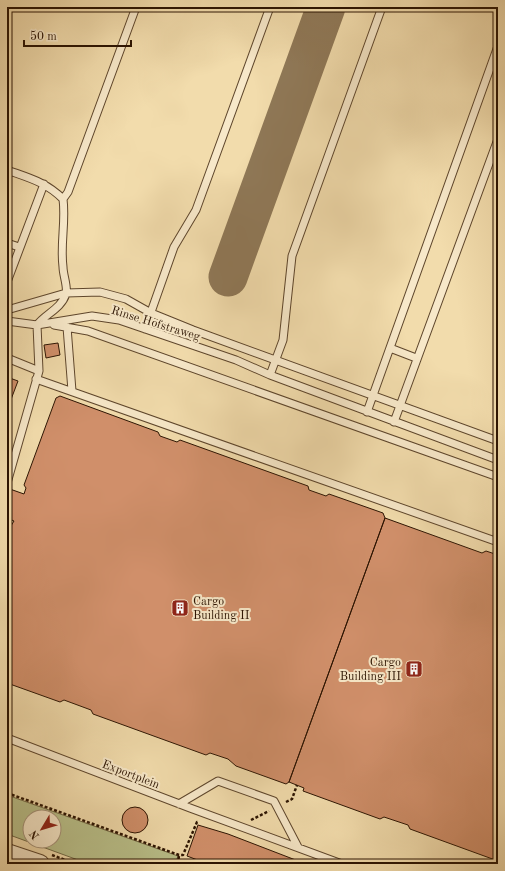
<svg xmlns="http://www.w3.org/2000/svg" width="505" height="871" viewBox="0 0 505 871" font-family="'Old Standard TT',serif">
<rect width="100%" height="100%" fill="#f2dcac"/>
<filter id="stains"><feTurbulence type="fractalNoise" baseFrequency=".005" numOctaves="4"/><feColorMatrix values="0 0 0 0 .2 0 0 0 0 .09 0 0 0 0 .02 0 0 0 .5 -.17"/></filter>
<radialGradient id="worn" r=".72"><stop offset=".6" stop-color="#630" stop-opacity="0"/><stop offset="1" stop-color="#630" stop-opacity=".3"/></radialGradient>
<path fill="#b9c08a" stroke="#726a46" fill-rule="evenodd" d="M7 795 178 856 175 864H89L7 834ZM30 817H54V841H30Z"/>
<g fill="none" stroke-linecap="round" stroke-linejoin="round">
<path stroke="#8f7857" stroke-width="39" d="M228 277 326 7"/>
</g>
<path fill="#d08f6a" stroke="#2c1402" d="M58 343 60 355 46 358 44 345Z
M7 377 18 381 7 410Z
M60 396 158 432 160 436 177 442 180 440 308 486 309 490 326 496 329 494 383 513 385 518 289 782 286 784 236 766 228 759 210 753 206 755 93 714 91 710 64 700 60 702 7 683V532L14 521 7 518V488L24 494 26 488 24 485 56 398Z
M385 518 482 553 486 551 498 555V861L410 829 408 825 384 817 380 819 303 791 304 788 289 782Z
M122 820a13 13 0 1 1 26 0a13 13 0 1 1-26 0Z
M198 825 228 834 306 864H208L187 856Z"/>
<g fill="none" stroke-linecap="round" stroke-linejoin="round">
<g stroke="#5e462c" stroke-width="9">
<path id="service" d="M7 170C29 178 46 182 63 199
M7 243 19 247
M7 282 44 184
M7 310 66 293 100 292 126 299 151 313 193 330 498 441
M7 321 37 325 92 316 119 320 236 360 270 375 498 460
M37 325C45 314 61 309 66 294 68 287 63 275 63 267 60 244 66 222 63 199L68 192 136 7
M54 325 88 331 498 477
M67 327 72 391
M145 329 174 247 196 210 270 7
M390 348 416 358
M7 358 39 371
M270 375 283 340 292 256 382 7
M36 379 498 542
M367 412 498 46
M394 422 498 139
M7 483 39 371 37 325
M7 738 190 808 342 864
M179 804 218 781 274 801 298 847"/>
</g>
<g stroke="#5e462c" stroke-width="20">
<path id="tertiary" d="M7 853 40 864"/>
</g>
<path stroke="#2c1402" stroke-width="2.5" stroke-dasharray="3 2" stroke-linecap="butt" d="M7 793 179 855H183L197 822H198
M286 802 292 799 297 785
M251 820 269 811
M52 855 76 864
M178 864 179 855"/>
<use href="#service" stroke="#f7e8c9" stroke-width="7"/>
<use href="#tertiary" stroke="#f7e8c9" stroke-width="18"/>
</g>
<defs>
<g id="building-square" transform="scale(0.9)"><rect x="-9" y="-9" width="18" height="18" rx="4" fill="#8f2418" stroke="#f7e8c9"/><path d="M-4-6H4V6H1V3H-1V6H-4ZM-2.5-4.3h1.7v1.8h-1.7ZM.8-4.3h1.7v1.8H.8ZM-2.5-1h1.7V.8h-1.7ZM.8-1h1.7V.8H.8Z" fill="#fff"/></g>
</defs>
<g fill-rule="evenodd">
<use href="#building-square" x="180" y="608"/>
<use href="#building-square" x="414" y="669"/>
</g>
<g text-anchor="middle" stroke-width="4" stroke-linejoin="round" paint-order="stroke">
<g font-size="12" fill="#2c1402" stroke="#f7e8c9">
<text transform="translate(156 323) rotate(17)" y="4">Rinse Hofstraweg</text>
<text transform="translate(131 774) rotate(21)" y="4">Exportplein</text>
</g>
<g font-size="12" fill="#2c1402" stroke="#f7e8c9" text-anchor="start">
<text x="193" y="605">Cargo<tspan x="193" dy="14">Building II</tspan></text>
<text x="401" y="666" text-anchor="end">Cargo<tspan x="401" dy="14">Building III</tspan></text>
</g>
</g>
<rect width="505" height="871" fill="none" stroke="#f2dcac" stroke-width="24"/>
<rect x="8" y="8" width="489" height="855" fill="none" stroke="#2c1402" stroke-width="2"/>
<rect x="12" y="12" width="481" height="847" fill="none" stroke="#2c1402"/>
<g transform="translate(42 829) rotate(232)"><circle r="19" fill="#f7e8c9" stroke="#a69379"/>
<path d="M0-3L7 15L0 10L-7 15Z" fill="#8f2418"/>
<text y="-6" font-size="11" font-weight="bold" text-anchor="middle" fill="#2c1402">N</text>
</g>
<path d="M24 40v6h107v-6" fill="none" stroke="#2c1402" stroke-width="2"/>
<text x="30" y="40" font-size="12" fill="#2c1402" stroke="#f7e8c9" stroke-width="3" paint-order="stroke">50 m</text>
<rect width="100%" height="100%" filter="url(#stains)"/>
<rect width="100%" height="100%" fill="url(#worn)"/>
</svg>
